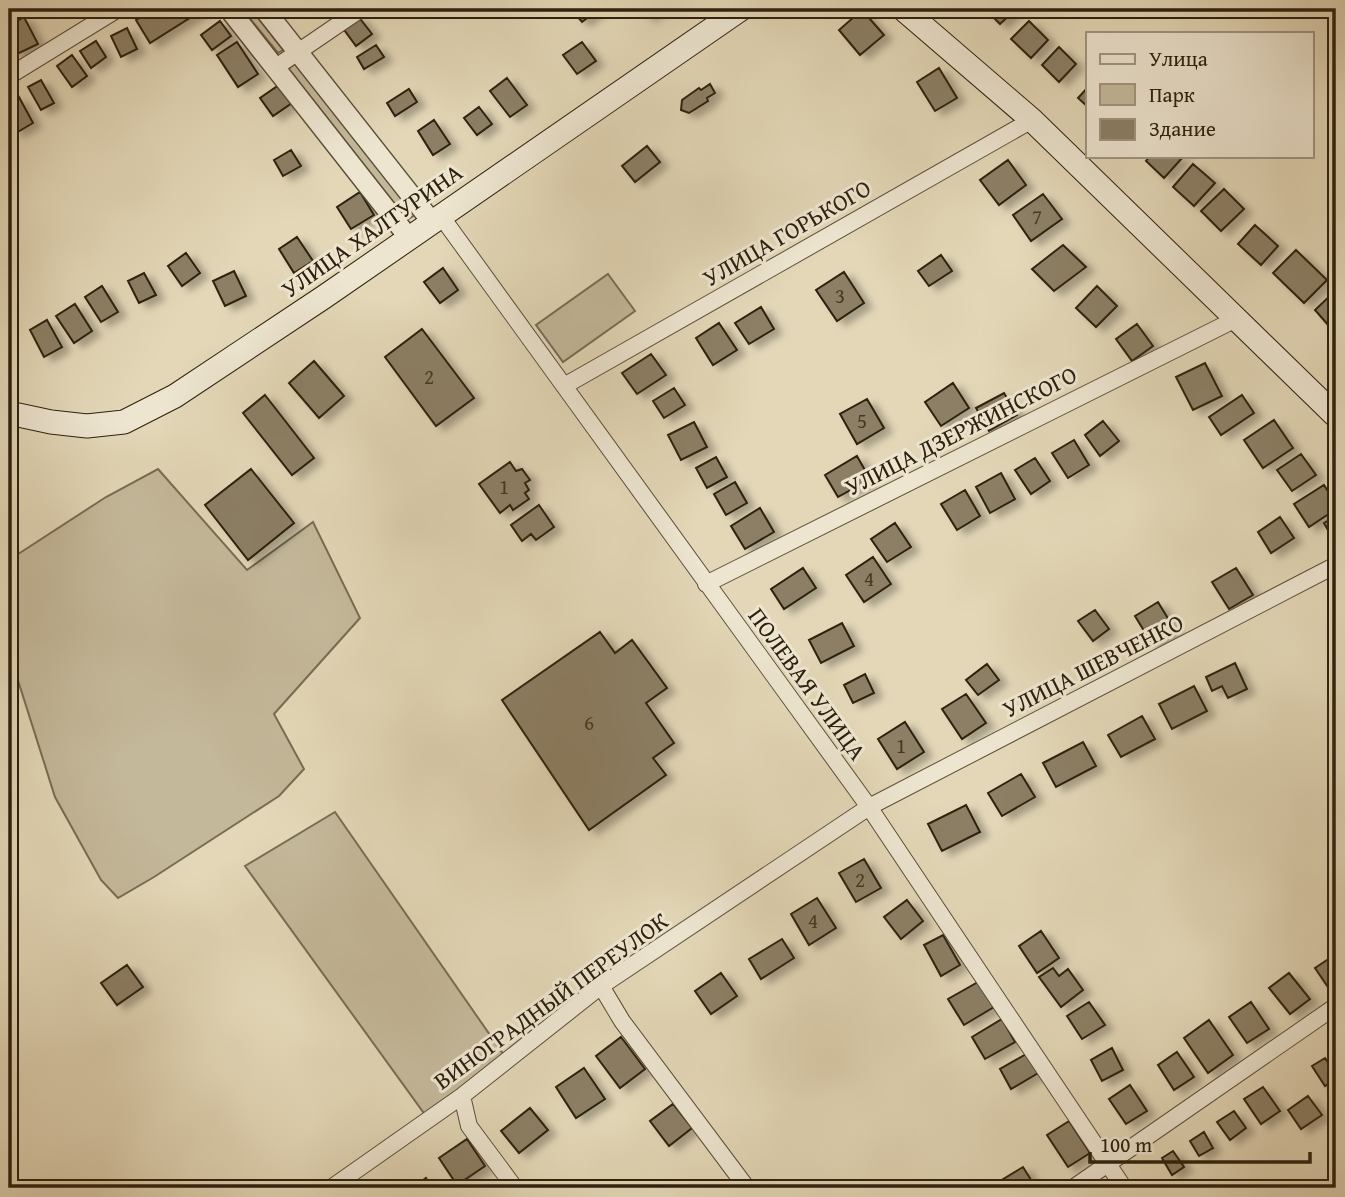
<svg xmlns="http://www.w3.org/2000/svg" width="1345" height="1197" viewBox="0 0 1345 1197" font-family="'Gentium Book Plus',serif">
<defs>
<filter id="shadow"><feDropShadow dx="8" dy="4.5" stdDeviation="3.5" flood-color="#0004"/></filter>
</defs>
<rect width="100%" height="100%" fill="#e3d7b7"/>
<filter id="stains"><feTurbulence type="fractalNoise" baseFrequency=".00286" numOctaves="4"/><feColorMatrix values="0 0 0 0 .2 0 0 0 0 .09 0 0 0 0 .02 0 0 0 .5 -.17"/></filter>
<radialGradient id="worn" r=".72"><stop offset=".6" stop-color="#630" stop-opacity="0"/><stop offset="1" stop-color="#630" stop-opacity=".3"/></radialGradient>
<path fill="#c4b89a" stroke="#786c54" stroke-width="2" d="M242 9H251L283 50 278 53Z
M296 63 415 215 407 220 288 69Z
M608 274 635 311 563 362 536 325Z
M158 469 247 570 313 522 360 618 274 714 304 769 279 796 154 877 118 898 101 880 55 797 9 652V560L106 497Z
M335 812 506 1058 426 1116 245 866Z"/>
<path fill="#8c7f65" stroke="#2d200d" stroke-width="2" filter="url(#shadow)" d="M154 9H204L150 43 136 20Z
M571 9H597L598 10 582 22Z
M641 9H659L647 17Z
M985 9H1016L1000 24Z
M862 10 884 35 860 55 839 30Z
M358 16 372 34 356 46 342 27Z
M24 17 38 44 15 55 9 42V25Z
M220 21 231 36 212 50 201 35Z
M1029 21 1048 40 1031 58 1011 39Z
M127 28 137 49 121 57 111 36Z
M96 41 106 57 91 68 80 51Z
M237 42 258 74 238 87 217 55Z
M582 42 596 61 577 74 563 55Z
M376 45 384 57 364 69 357 57Z
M1059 47 1076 64 1059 82 1042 65Z
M72 55 87 76 72 87 57 66Z
M939 68 957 98 935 111 917 82Z
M507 78 527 105 510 117 490 91Z
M41 80 54 103 41 110 28 87Z
M710 84 715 93 707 98 708 101 689 113 681 110 682 100 699 88 701 90Z
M279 85 292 103 273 116 260 98Z
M1088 87V107L1078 98Z
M409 89 417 102 395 116 387 103Z
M19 97 33 123 16 133 9 121V103Z
M479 107 492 124 477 135 464 118Z
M434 120 450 144 433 155 418 131Z
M647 146 660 162 635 182 622 166Z
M291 150 301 166 283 176 274 160Z
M1150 156H1181L1183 157 1164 178 1146 161Z
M1008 160 1026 185 999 205 980 180Z
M1193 164 1215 183 1194 206 1173 187Z
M1224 189 1244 209 1221 231 1201 211Z
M360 192 374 215 351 229 337 207Z
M1043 194 1062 219 1031 241 1013 215Z
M1255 225 1278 246 1261 265 1238 244Z
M297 237 313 261 294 273 279 249Z
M1063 245 1086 267 1054 291 1032 269Z
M1296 250 1327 280 1304 303 1273 273Z
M186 253 200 273 182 286 168 266Z
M941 255 952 271 929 286 918 271Z
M443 268 458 290 440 303 424 282Z
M234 271 246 296 225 306 213 281Z
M844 272 864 303 837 321 816 290Z
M144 273 156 295 139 303 128 281Z
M102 286 118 312 101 322 85 297Z
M1097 286 1117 306 1096 327 1076 308Z
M1336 290V334L1315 310Z
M75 304 92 331 74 343 56 316Z
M761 307 774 329 749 344 735 323Z
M47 320 62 347 44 357 30 330Z
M719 323 737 350 713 365 696 338Z
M1137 324 1153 346 1132 361 1116 339Z
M422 329 474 398 436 426 385 357Z
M651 354 666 375 637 394 622 373Z
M314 361 344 396 319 418 289 383Z
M1205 363 1222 396 1193 410 1176 377Z
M953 383 969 408 941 426 925 402Z
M674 388 685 405 664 418 653 401Z
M1004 393 1017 415 989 431 976 408Z
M265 395 314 458 292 475 243 413Z
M1242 395 1254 413 1221 435 1209 417Z
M867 399 884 428 857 444 840 414Z
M1274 420 1293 448 1263 468 1244 440Z
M1103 421 1119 441 1100 456 1085 435Z
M694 422 707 447 681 460 668 435Z
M1074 440 1089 465 1068 478 1052 453Z
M1301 454 1316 475 1292 491 1277 470Z
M857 456 870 479 838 497 825 475Z
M716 457 727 477 707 488 696 468Z
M1035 458 1050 481 1031 494 1015 470Z
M510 462 516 471 522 469 530 480 525 483 529 490 525 493 529 499 513 510 510 505 500 513 479 484Z
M251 469 294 523 248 560 205 505Z
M1001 473 1015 499 990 513 976 487Z
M735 482 747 503 726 515 714 494Z
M1324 485 1336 504V509L1309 527 1294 504Z
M965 490 980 516 957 530 941 504Z
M539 505 554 527 536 540 531 534 522 541 511 525Z
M760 508 774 532 745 549 731 526Z
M1336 516V544L1324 523Z
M1280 517 1294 538 1271 553 1258 532Z
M895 523 911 547 887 562 871 539Z
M873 557 891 584 864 602 846 575Z
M803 568 816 588 784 609 771 589Z
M1236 568 1253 595 1229 609 1212 582Z
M1158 602 1175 630 1152 644 1135 616Z
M1095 610 1109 629 1093 641 1078 621Z
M842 623 854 646 821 663 809 640Z
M600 632 615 653 632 640 667 688 646 703 674 743 653 758 666 775 589 830 502 700Z
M1235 663 1247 689 1228 698 1222 686 1212 691 1206 677Z
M987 664 999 680 978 695 966 680Z
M865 674 874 693 853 703 844 685Z
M1194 686 1207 711 1172 729 1159 704Z
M966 694 986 723 962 739 942 709Z
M1142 716 1155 739 1121 757 1108 735Z
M905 722 924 752 897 769 878 739Z
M1083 742 1096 766 1056 787 1043 763Z
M1021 774 1035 797 1002 816 988 793Z
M966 805 980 832 942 851 928 824Z
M864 859 881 888 856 902 839 873Z
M817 898 836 928 809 945 791 914Z
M907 900 923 921 901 939 884 917Z
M1041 931 1059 958 1037 973 1019 946Z
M943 935 960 965 941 976 924 945Z
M782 939 794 958 761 979 749 959Z
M1336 954V986L1330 990 1315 968Z
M127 965 143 987 117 1005 101 983Z
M1053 968 1059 976 1068 969 1083 990 1061 1007 1039 977Z
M721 973 737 996 711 1014 695 991Z
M1289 973 1310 999 1290 1014 1269 988Z
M978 982 994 1007 964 1025 948 999Z
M1089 1002 1105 1025 1082 1039 1067 1016Z
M1251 1002 1269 1029 1247 1043 1229 1017Z
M1002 1019 1015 1042 985 1059 972 1037Z
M1209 1020 1233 1055 1208 1073 1184 1038Z
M621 1037 645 1069 620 1088 596 1056Z
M1112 1048 1123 1070 1102 1081 1091 1060Z
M1177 1052 1194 1077 1174 1090 1158 1065Z
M1028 1053 1040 1072 1011 1089 1000 1069Z
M1325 1058 1336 1075V1079L1325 1086 1312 1066Z
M584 1068 605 1099 576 1118 556 1087Z
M1130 1085 1147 1111 1126 1124 1109 1099Z
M1263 1087 1280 1111 1261 1124 1244 1099Z
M1308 1096 1322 1115 1301 1129 1288 1110Z
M673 1104 692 1128 669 1146 650 1121Z
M530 1108 548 1130 519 1153 501 1131Z
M1234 1111 1246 1128 1230 1140 1217 1122Z
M1069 1121 1090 1153 1068 1167 1047 1135Z
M1204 1132 1213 1148 1199 1156 1190 1141Z
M467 1139 485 1166 457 1185 439 1158Z
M1173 1151 1184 1167 1172 1175 1162 1158Z
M1023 1167 1036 1188H1005L1000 1181Z
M426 1178 433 1188H412Z"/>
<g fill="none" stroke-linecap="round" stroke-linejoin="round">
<g stroke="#5a4e38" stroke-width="18">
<path id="minor" d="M276 67 361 9
M9 76 118 9
M441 216 869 807 1124 1188
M564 386 1032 120
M706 584 1236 319
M601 986 622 1021 747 1188
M462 1096 469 1126 515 1188
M331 1188 462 1096 601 986 869 807 1336 565
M1073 1188 1336 1006"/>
</g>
<g stroke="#5a4e38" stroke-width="22">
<path id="tertiary" d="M229 9 409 238
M264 9 432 222"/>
</g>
<g stroke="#2d200d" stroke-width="25">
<path id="secondary" d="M903 9 1032 120 1336 416
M9 413 51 422 87 426 124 422 175 396 324 297 741 9"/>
</g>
<use href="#minor" stroke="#ede5d0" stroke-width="16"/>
<use href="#tertiary" stroke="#ede5d0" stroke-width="19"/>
<use href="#secondary" stroke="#ede5d0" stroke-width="23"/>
</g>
<g text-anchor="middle" stroke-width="6" stroke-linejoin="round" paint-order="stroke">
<g font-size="21" fill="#453823">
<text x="1037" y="224">7</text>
<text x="840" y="303">3</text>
<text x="429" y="384">2</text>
<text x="862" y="428">5</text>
<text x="504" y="494">1</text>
<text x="869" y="586">4</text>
<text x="589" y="730">6</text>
<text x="901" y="753">1</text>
<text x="860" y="887">2</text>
<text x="813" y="928">4</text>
</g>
<g font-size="24" fill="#2d200d" stroke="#ede5d0">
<text transform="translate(372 231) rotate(-35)" y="8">УЛИЦА ХАЛТУРИНА</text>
<text transform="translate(787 233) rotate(-30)" y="8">УЛИЦА ГОРЬКОГО</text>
<text transform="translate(961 431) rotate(-27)" y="8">УЛИЦА ДЗЕРЖИНСКОГО</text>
<text transform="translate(1093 666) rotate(-27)" y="8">УЛИЦА ШЕВЧЕНКО</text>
<text transform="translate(807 684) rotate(54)" y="8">ПОЛЕВАЯ УЛИЦА</text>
<text transform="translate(551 1001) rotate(-36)" y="8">ВИНОГРАДНЫЙ ПЕРЕУЛОК</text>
</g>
</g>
<rect width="1345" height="1197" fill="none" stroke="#e3d7b7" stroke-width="35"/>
<rect x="10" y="10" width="1324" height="1176" fill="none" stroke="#2d200d" stroke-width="3.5"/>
<rect x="18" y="18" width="1310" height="1162" fill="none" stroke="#2d200d" stroke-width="2"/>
<rect x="1086" y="32" width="228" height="126" fill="#ede5d0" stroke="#a09682" stroke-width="2"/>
<rect x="1100" y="54" width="35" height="10" fill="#ede5d0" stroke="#a09682" stroke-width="2"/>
<text x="1149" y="66" font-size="21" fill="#2d200d">Улица</text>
<rect x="1100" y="84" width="35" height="21" fill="#c4b89a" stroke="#a09682" stroke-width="2"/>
<text x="1149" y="102" font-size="21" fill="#2d200d">Парк</text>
<rect x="1100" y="119" width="35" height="21" fill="#8c7f65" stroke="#a09682" stroke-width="2"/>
<text x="1149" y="136" font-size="21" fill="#2d200d">Здание</text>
<path d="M1090 1152v10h220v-10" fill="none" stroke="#2d200d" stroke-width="3.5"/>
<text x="1100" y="1152" font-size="21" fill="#2d200d" stroke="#ede5d0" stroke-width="5" paint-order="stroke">100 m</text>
<rect width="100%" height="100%" filter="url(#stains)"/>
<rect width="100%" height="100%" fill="url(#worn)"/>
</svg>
